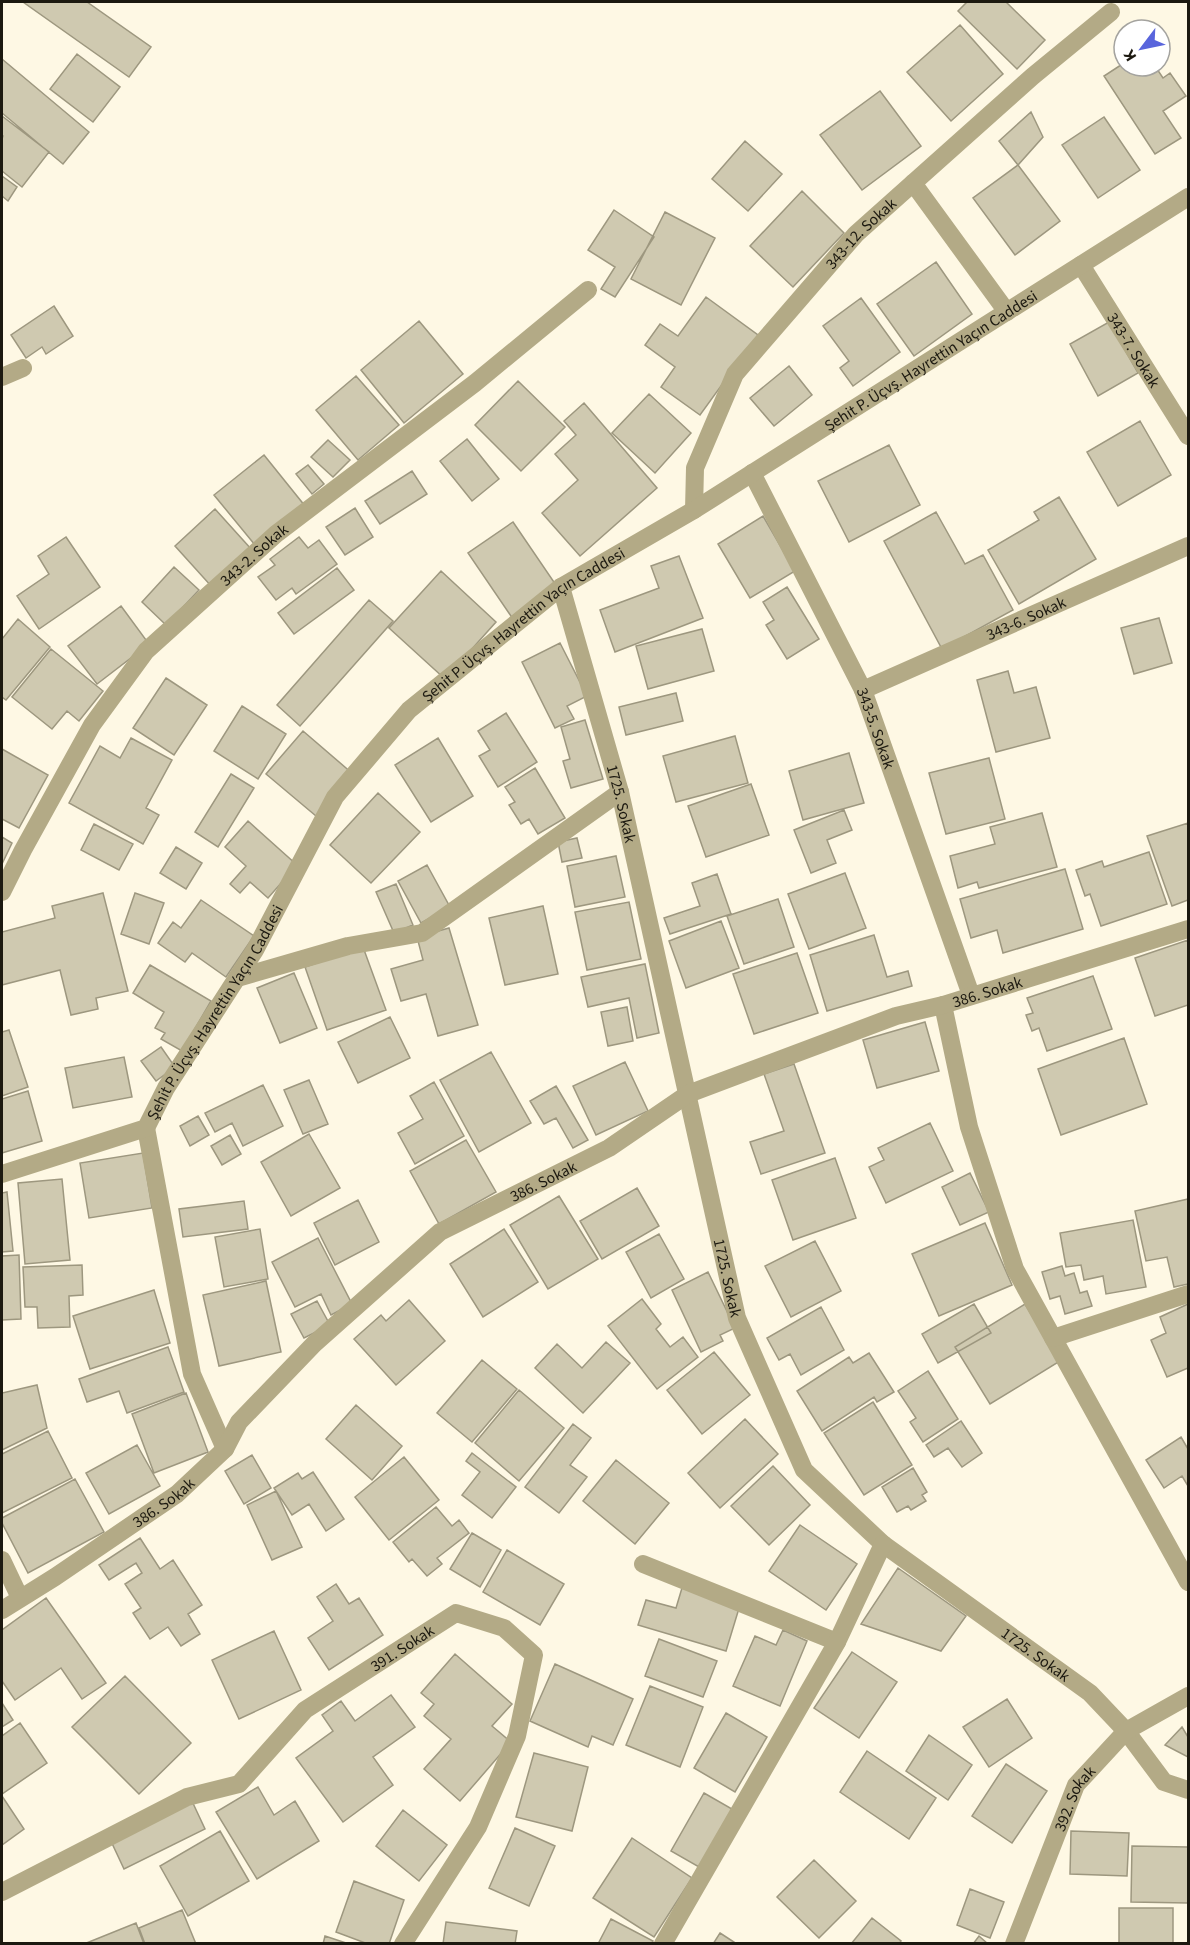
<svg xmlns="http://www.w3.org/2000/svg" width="1190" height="1945" viewBox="0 0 1190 1945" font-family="'Source Sans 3',sans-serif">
<rect width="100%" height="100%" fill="#fef8e4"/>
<path fill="#cfc9b0" stroke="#9d977f" stroke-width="1.5" d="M23 2H87L151 47 129 77Z
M967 2H1006L1045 40 1017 69 958 11Z
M960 25 1003 74 951 121 907 72Z
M77 54 120 87 93 122 50 89Z
M2 59 89 132 63 164 2 113Z
M1124 63V66H1155L1163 78 1170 73 1186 96 1163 111 1181 138 1155 154 1104 76Z
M880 91 921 146 862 190 820 135Z
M1031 112 1043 137 1018 165 999 141Z
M2 116 49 152 22 187 2 171V139L3 136 2 135Z
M1104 117 1140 170 1098 198 1062 145Z
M745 141 782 174 748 211 712 179Z
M1018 165 1060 221 1015 255 973 198Z
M2 176 17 187 8 201 2 196Z
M802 191 844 233 793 287 750 246Z
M614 210 654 237 615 297 601 289 615 267 588 250Z
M665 212 715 238 681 305 631 279Z
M936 262 972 314 914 356 877 304Z
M706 297 758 335 700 415 661 387 675 367 645 345 660 324 678 336Z
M861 298 900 352 853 386 840 368 849 361 823 326Z
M54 306 73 336 46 354 42 347 26 358 11 335Z
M419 321 463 374 404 423 361 370Z
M1109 322 1138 373 1098 396 1070 344Z
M789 366 812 395 774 426 750 398Z
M356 376 399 425 358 460 316 410Z
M518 381 565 427 521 471 475 425Z
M649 394 691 433 655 473 612 433Z
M584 403 657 488 580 556 542 513 578 480 555 454 576 435 564 421Z
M1140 421 1171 475 1118 506 1087 452Z
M467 439 499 479 472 501 440 461Z
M328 440 350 460 333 477 311 457Z
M889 445 920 505 849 542 818 481Z
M264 455 305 506 255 545 214 495Z
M308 465 324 484 312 494 296 474Z
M412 471 427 494 380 524 365 501Z
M1059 497 1096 559 1019 604 988 550 1039 520 1034 512Z
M355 508 373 537 345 555 326 527Z
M215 509 252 550 212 587 175 546Z
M936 512 965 564 983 555 1013 610 942 649 884 541Z
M763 516 795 571 750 598 718 544Z
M513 522 558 588 513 619 468 553Z
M66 537 100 587 39 629 17 596 49 574 38 556Z
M299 537 308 548 319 540 337 564 296 594 292 588 276 600 258 577 275 565 270 559Z
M679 556 703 618 615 652 600 610 659 588 651 566Z
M174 567 199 590 166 625 142 602Z
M337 568 354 590 294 634 278 613Z
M441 571 496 622 445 679 389 628Z
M787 587 819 639 787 659 766 625 774 620 763 602Z
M369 600 393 621 300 726 277 705Z
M121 606 149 644 97 684 68 646Z
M1159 618 1172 663 1134 674 1121 628Z
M18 619 50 647 6 700 2 697V639Z
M702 629 714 671 648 689 636 646Z
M560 643 587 696 567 706 574 719 555 728 522 662Z
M51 649 103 691 79 721 67 711 52 729 12 697Z
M1008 671 1014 693 1036 687 1050 738 996 752 977 680Z
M166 678 207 705 174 755 133 728Z
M676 693 683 721 626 735 619 707Z
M242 706 286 734 258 779 214 751Z
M506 713 537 762 498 787 479 756 490 750 478 731Z
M585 720 603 779 571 788 563 761 570 759 561 727Z
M303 731 353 774 316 816 266 774Z
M735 736 748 783 676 802 663 756Z
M131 738 172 760 146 808 159 815 143 844 69 803 100 746 120 758Z
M438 738 473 796 431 822 395 765Z
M2 749 48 775 19 828 2 819Z
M849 753 864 803 803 820 789 771Z
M989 758 1005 819 946 834 929 773Z
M535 768 565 818 538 834 529 819 521 824 509 805 515 802 505 787Z
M231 774 254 788 218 847 195 832Z
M751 784 769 835 706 857 688 806Z
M378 793 420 832 371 883 330 845Z
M844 810 852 830 827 840 836 863 811 873 794 830Z
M1042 813 1057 867 979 888 977 882 958 888 950 856 995 844 990 827Z
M248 821 297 865 268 898 250 882 240 893 230 884 246 866 225 847Z
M1188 823V900L1172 906 1147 836Z
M94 824 133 844 119 870 81 850Z
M2 837 12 843 2 864Z
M577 838 582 858 562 862 558 842Z
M176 847 202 863 186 889 160 873Z
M1149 852 1167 904 1101 926 1090 894 1085 896 1076 870 1102 861 1104 867Z
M616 856 625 897 575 907 567 866Z
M427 865 450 907 421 923 398 881Z
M1065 869 1083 929 1003 953 997 930 971 938 960 899Z
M845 873 866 928 809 949 788 894Z
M717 874 731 914 670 934 664 918 700 906 692 883Z
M396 884 413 925 394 933 376 892Z
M103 893 128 991 96 998 98 1009 71 1015 60 970 2 985V932L55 918 52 906Z
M135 893 164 903 149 944 121 934Z
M778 899 794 947 744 964 727 916Z
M201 900 254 936 226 977 192 953 185 962 158 943 173 922 181 928Z
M629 902 641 959 587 970 575 912Z
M543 906 558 974 505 985 489 918Z
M721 921 739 968 686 988 669 941Z
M449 928 478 1025 438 1036 426 994 401 1001 391 969 423 960 417 937Z
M874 935 887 977 908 971 912 986 827 1011 810 955Z
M1188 940V1005L1155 1016 1135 958Z
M363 947 386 1010 327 1030 305 967Z
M797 953 818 1013 754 1034 733 974Z
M645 964 659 1033 637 1038 629 998 588 1007 581 977Z
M150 965 211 1001 182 1051 161 1039 165 1033 155 1028 164 1012 133 993Z
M294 973 317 1028 280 1043 257 988Z
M1093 976 1112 1029 1047 1051 1039 1028 1032 1031 1026 1015 1033 1013 1027 998Z
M627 1007 633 1041 608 1046 601 1012Z
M390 1017 410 1058 358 1083 338 1042Z
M925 1022 939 1071 877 1088 863 1040Z
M9 1030 28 1087 2 1096V1032Z
M1124 1038 1147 1104 1061 1135 1038 1069Z
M161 1047 175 1067 156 1081 141 1061Z
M491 1052 531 1123 479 1152 440 1080Z
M124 1057 132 1097 73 1108 65 1068Z
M625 1062 648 1111 596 1135 573 1086Z
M794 1064 825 1153 761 1174 750 1142 784 1131 764 1074Z
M309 1080 328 1124 303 1134 284 1090Z
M434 1082 464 1136 415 1164 398 1133 423 1119 410 1096Z
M263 1085 283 1126 243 1146 232 1123 215 1132 205 1113Z
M556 1086 588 1140 573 1148 556 1118 544 1124 530 1101Z
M28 1091 42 1141 2 1153V1099Z
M198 1116 209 1135 190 1146 180 1126Z
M930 1123 953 1171 886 1203 869 1167 884 1160 878 1148Z
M309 1134 340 1188 291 1216 261 1162Z
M230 1135 241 1154 222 1165 211 1146Z
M466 1140 496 1192 439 1224 410 1171Z
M143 1153 152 1208 89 1218 80 1163Z
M835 1158 856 1218 793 1240 772 1180Z
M970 1173 989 1212 960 1225 942 1187Z
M62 1179 70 1260 25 1264 18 1183Z
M637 1188 659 1226 602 1259 580 1221Z
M7 1192 13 1251 2 1252V1193Z
M559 1196 598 1259 548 1289 510 1225Z
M1188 1199V1284L1174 1287 1167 1257 1146 1261 1135 1211Z
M358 1200 379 1242 335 1265 314 1223Z
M244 1201 248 1229 183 1237 179 1209Z
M1133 1220 1146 1287 1106 1294 1103 1276 1084 1280 1081 1265 1066 1267 1060 1233Z
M985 1223 1012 1285 939 1316 912 1254Z
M260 1229 268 1279 224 1287 215 1237Z
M504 1229 538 1282 483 1317 450 1264Z
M659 1234 684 1279 651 1298 626 1252Z
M318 1238 352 1304 331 1315 321 1294 295 1307 272 1262Z
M815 1241 841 1291 791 1317 765 1266Z
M19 1255 21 1319 2 1320V1256Z
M82 1265 83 1295 69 1296 70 1327 38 1328 37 1307H25L23 1267Z
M1062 1266 1065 1276 1074 1273 1080 1293 1087 1291 1092 1306 1065 1314 1060 1296 1050 1299 1042 1272Z
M708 1272 735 1328 720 1335 723 1341 701 1352 672 1290Z
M266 1281 281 1352 219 1366 203 1295Z
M154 1290 170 1343 90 1369 73 1316Z
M642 1299 661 1324 656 1329 670 1347 683 1337 698 1357 657 1389 608 1326Z
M409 1300 445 1341 396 1385 354 1339 381 1315 386 1321Z
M317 1301 330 1325 304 1338 291 1314Z
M974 1304 991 1333 938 1363 922 1334Z
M1025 1304 1060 1361 990 1404 955 1347Z
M1188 1304V1368L1167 1377 1151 1340 1166 1333 1160 1317Z
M821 1307 844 1350 801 1375 790 1354 779 1360 767 1338Z
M606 1342 630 1363 583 1413 535 1368 557 1344 582 1368Z
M168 1347 184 1392 127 1413 119 1391 87 1402 79 1379Z
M714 1352 750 1395 702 1434 667 1390Z
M869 1353 894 1392 877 1402 874 1397 822 1431 797 1391 849 1357 853 1363Z
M482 1360 517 1389 472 1442 437 1413Z
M928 1371 958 1419 923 1442 910 1422 916 1418 898 1391Z
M37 1385 47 1428 2 1450V1393Z
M519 1390 564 1428 519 1481 475 1443Z
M186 1393 208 1452 154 1473 132 1414Z
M873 1402 912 1465 864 1495 824 1433Z
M356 1405 402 1446 372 1480 326 1439Z
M745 1419 778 1454 720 1508 688 1473Z
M961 1421 982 1453 962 1467 948 1448 934 1457 926 1445Z
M573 1424 591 1438 570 1465 587 1477 559 1513 525 1487Z
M48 1431 72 1478 2 1513V1454Z
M1181 1437 1188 1449V1486L1182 1476 1164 1488 1146 1460Z
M137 1445 160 1486 109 1514 86 1473Z
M472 1453 516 1487 492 1518 462 1495 480 1472 466 1461Z
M252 1455 271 1488 244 1504 225 1471Z
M404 1457 439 1500 389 1540 355 1497Z
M616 1460 669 1503 635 1544 583 1501Z
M773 1466 810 1505 769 1545 731 1506Z
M913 1468 927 1492 922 1495 926 1501 911 1510 908 1506 897 1512 882 1487Z
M313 1472 344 1519 326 1531 309 1504 292 1515 274 1488 298 1473 302 1479Z
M75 1479 104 1532 28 1573 2 1523V1518Z
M276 1491 302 1547 272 1560 247 1505Z
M436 1507 452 1526 459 1520 469 1533 437 1558 442 1564 427 1576 412 1559 409 1562 393 1542Z
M800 1525 857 1564 826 1610 769 1571Z
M472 1533 501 1550 480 1587 450 1569Z
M140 1538 160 1569 173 1560 202 1605 188 1614 200 1634 181 1646 168 1627 150 1639 133 1613 141 1608 125 1584 142 1573 136 1563 109 1580 99 1565Z
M507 1550 564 1584 540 1625 483 1592Z
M898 1568 966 1616 941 1651 861 1624Z
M336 1584 349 1604 359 1598 383 1635 329 1670 308 1638 333 1621 317 1597Z
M682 1588 740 1605 726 1651 638 1625 646 1600 676 1608Z
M46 1598 106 1683 82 1699 61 1668 15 1700 2 1681V1630Z
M783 1630 807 1641 780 1706 733 1686 755 1636 776 1645Z
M274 1631 301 1690 239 1719 212 1660Z
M659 1639 717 1661 703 1697 645 1676Z
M852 1652 897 1682 859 1738 814 1708Z
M455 1654 512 1704 492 1726 511 1742 460 1801 424 1769 451 1739 424 1716 434 1704 421 1693Z
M555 1664 633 1699 613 1745 592 1736 588 1747 530 1721Z
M125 1676 191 1743 139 1794 72 1727Z
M650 1686 703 1707 680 1767 626 1745Z
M391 1695 415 1727 373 1757 393 1785 343 1822 296 1758 333 1731 322 1715 341 1701 355 1721Z
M1007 1699 1032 1738 989 1767 963 1727Z
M2 1703 13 1720 2 1727Z
M726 1713 767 1737 735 1792 694 1768Z
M20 1723 47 1763 2 1794V1736Z
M1182 1727 1188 1737V1757L1165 1745Z
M929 1735 972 1765 948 1800 906 1771Z
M867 1751 936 1798 909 1839 840 1792Z
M534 1753 588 1767 572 1831 516 1817Z
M1006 1764 1047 1791 1012 1843 972 1816Z
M258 1787 274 1815 295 1801 319 1841 257 1879 216 1812Z
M704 1793 732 1809 699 1867 671 1851Z
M2 1796 24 1829 2 1845Z
M191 1799 205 1829 124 1869 110 1839Z
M403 1810 447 1845 419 1881 376 1846Z
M515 1828 555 1846 529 1906 489 1888Z
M220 1831 249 1881 188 1916 160 1866Z
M1071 1831 1129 1833 1127 1876 1070 1874Z
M632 1838 692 1878 654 1937 593 1898Z
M1132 1846 1188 1847V1903L1131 1902Z
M814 1860 856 1901 819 1938 777 1897Z
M354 1881 404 1900 389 1944H368L336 1932Z
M970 1889 1004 1902 990 1938 957 1925Z
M1119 1908H1173V1944H1119Z
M182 1910 196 1944H145L139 1928Z
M872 1918 901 1941 899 1944H851Z
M611 1919 653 1941 651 1944H598Z
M446 1922 517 1931 515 1944H443Z
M136 1923 144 1944H84Z
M720 1933 737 1944H713Z
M325 1936 349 1944H323Z
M979 1936 988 1944H973Z"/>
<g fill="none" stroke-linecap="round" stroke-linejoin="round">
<path stroke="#b3aa86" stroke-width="18" d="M2 377 23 368"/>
<g stroke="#b3aa86" stroke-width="18">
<path d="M913 183 1007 312"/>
<path id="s1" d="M1081 265 1188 436"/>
<path id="s2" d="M752 473 863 690 971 995"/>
<path id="s3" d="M694 510 695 468 735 374 856 234 1033 76 1111 12"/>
<path id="s4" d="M561 587 620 792 737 1318 804 1470 883 1544 1090 1693 1126 1731 1164 1782 1188 1790"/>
<path id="s5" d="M863 690 1188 546"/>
<path id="s6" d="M2 892 23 850 92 725 146 651 276 534 475 383 588 290"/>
<path d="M237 978 348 946 422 933 620 792"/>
<path d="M943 1005 969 1127 1015 1269 1188 1582"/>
<path d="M146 1128 192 1374 225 1449"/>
<path id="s7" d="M2 1174 146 1128 166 1088 255 950 335 797 409 710 561 587 694 510 1188 197"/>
<path d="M1053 1338 1188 1294"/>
<path d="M2 1560 20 1598"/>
<path d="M643 1564 837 1642"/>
<path id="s8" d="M2 1892 187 1797 239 1784 305 1710 456 1613 504 1628 534 1655 517 1736 478 1827 403 1944"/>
<path d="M663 1944 837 1642 883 1544"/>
<path id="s9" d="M1014 1944 1076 1785 1126 1731 1188 1696"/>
</g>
<path stroke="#b3aa86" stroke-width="18" id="s10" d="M2 1610 55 1577 177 1494 225 1449 239 1422 314 1344 440 1232 609 1148 688 1094 896 1016 943 1005 1188 929"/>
</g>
<g text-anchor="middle" stroke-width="4.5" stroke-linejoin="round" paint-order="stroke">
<g font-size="16" fill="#1c1910" stroke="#fff">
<text dy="6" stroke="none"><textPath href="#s3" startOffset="333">343-12. Sokak</textPath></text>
<text dy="6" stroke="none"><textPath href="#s1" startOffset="100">343-7. Sokak</textPath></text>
<text dy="6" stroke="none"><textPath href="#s7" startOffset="1276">Şehit P. Üçvş. Hayrettin Yaçın Caddesi</textPath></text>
<text dy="6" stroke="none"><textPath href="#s6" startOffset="426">343-2. Sokak</textPath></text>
<text dy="6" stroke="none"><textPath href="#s5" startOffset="178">343-6. Sokak</textPath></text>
<text dy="6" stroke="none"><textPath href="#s7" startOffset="790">Şehit P. Üçvş. Hayrettin Yaçın Caddesi</textPath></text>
<text dy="6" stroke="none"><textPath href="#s2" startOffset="284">343-5. Sokak</textPath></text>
<text dy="6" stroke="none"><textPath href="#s4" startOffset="225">1725. Sokak</textPath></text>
<text dy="6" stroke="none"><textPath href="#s10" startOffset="1184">386. Sokak</textPath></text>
<text dy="6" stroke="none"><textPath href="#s7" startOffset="286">Şehit P. Üçvş. Hayrettin Yaçın Caddesi</textPath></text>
<text dy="6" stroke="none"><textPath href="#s10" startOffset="698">386. Sokak</textPath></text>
<text dy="6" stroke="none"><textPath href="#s4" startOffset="711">1725. Sokak</textPath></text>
<text dy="6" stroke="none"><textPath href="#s10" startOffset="194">386. Sokak</textPath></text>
<text dy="6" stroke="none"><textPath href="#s8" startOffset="476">391. Sokak</textPath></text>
<text dy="6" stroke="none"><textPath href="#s4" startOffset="1215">1725. Sokak</textPath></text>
<text dy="6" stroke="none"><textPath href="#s9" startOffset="158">392. Sokak</textPath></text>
</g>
</g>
<rect width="1190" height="1945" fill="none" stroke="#1c1910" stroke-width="6"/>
<g transform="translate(1142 48) rotate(238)"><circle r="28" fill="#ffffff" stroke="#a4a39f" stroke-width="1.5"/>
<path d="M0-4.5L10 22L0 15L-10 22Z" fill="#5965dc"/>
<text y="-9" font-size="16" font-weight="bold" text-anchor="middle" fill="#1c1910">K</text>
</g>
</svg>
